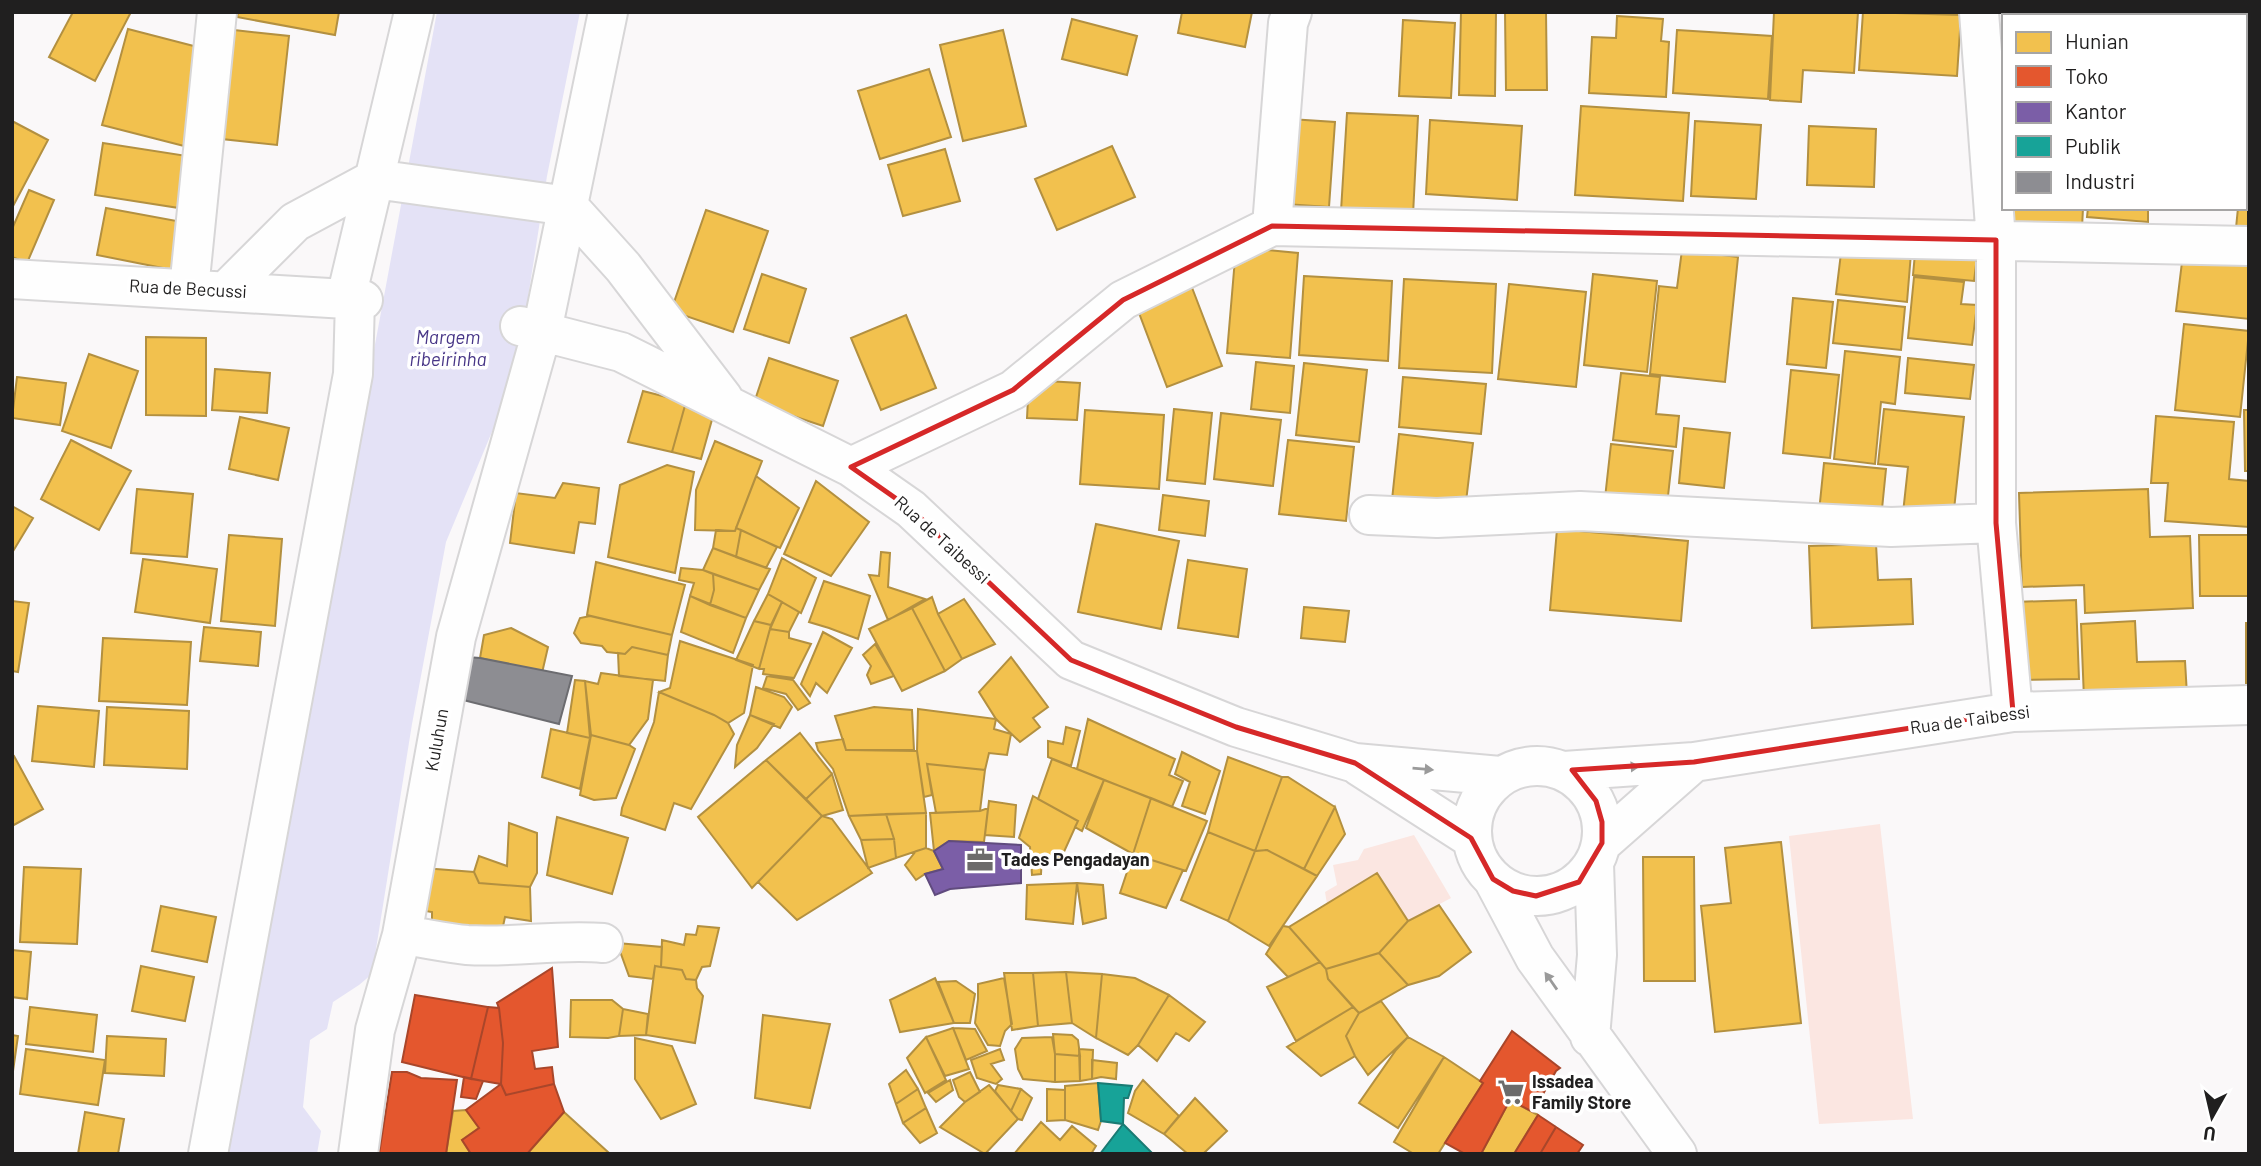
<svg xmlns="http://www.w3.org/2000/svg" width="2261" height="1166" viewBox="0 0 2261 1166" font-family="Barlow,sans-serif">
<rect width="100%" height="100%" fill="#faf8f9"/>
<path fill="#fbe6e1" d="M1880 824 1913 1119 1819 1124 1789 836Z
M1414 835 1451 898 1408 921 1327 904 1325 892 1337 885 1333 865 1358 860 1364 849Z"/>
<path fill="#e4e2f6" d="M437 12H580L547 176 516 374 446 542 412 724 372 974 359 985 333 1002 327 1029 310 1040 303 1107 321 1131 317 1154H224Z"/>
<path fill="#f2c14e" stroke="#b39040" stroke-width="2" d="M73 12H131L95 81 49 57Z
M238 12H339L335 35 237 17Z
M1182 12H1252L1245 47 1178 33Z
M1461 12H1496L1495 96 1459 95Z
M1505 12H1546L1547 90H1506Z
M1774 12H1858L1854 73 1803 70 1801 102 1770 100Z
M1863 12 1961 15 1957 76 1859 70Z
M1617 16 1663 19 1661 41 1669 42 1666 97 1589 93 1592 37 1616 38Z
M1072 19 1137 36 1127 75 1062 59Z
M1403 20 1455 23 1451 98 1399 96Z
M2245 27H2249V80H2245Z
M128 29 213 51 188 147 102 125Z
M234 30 289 36 277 145 222 139Z
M1003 30 1026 126 963 141 940 45Z
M1677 30 1772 36 1768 99 1673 93Z
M929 69 951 137 880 159 858 91Z
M1581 106 1689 113 1683 201 1575 195Z
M1347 113 1418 116 1413 215 1341 211Z
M1290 119 1335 122 1329 207 1285 204Z
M1430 120 1522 126 1517 200 1426 194Z
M12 121 48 140 12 208Z
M1695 121 1761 125 1756 199 1691 196Z
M1809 126 1876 129 1874 187 1807 185Z
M2245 140H2249V229L2236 228 2238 208H2245Z
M103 143 187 156 179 208 95 195Z
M1112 146 1135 197 1057 230 1035 179Z
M945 149 960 201 903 216 888 165Z
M29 190 54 200 27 263 12 257V229Z
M106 208 182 222 173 270 97 255Z
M2013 208H2083L2082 228 2012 224Z
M2088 208H2148V222L2087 217Z
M706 210 768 231 733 332 671 311Z
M1916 243 1978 249 1974 281 1913 275Z
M1842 245 1911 253 1907 302 1836 294Z
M1236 247 1298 253 1290 358 1227 353Z
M1682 250 1738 257 1725 382 1650 374 1659 286 1677 288Z
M2183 254 2249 260V319L2176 311Z
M762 274 806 289 789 343 744 329Z
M1593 274 1657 281 1647 372 1584 365Z
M1304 276 1392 281 1388 361 1299 355Z
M1914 277 1964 282 1961 304 1977 305 1972 345 1908 338Z
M1404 279 1496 284 1492 373 1399 368Z
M1509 284 1586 292 1576 387 1498 379Z
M1191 285 1222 366 1167 387 1136 305Z
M1793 298 1833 302 1826 368 1787 364Z
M1838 300 1905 307 1901 350 1833 343Z
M906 315 936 388 881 410 851 338Z
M2184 324 2249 331 2240 417 2175 410Z
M146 337 206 338V416L146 415Z
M1845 351 1900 357 1895 404 1881 402 1875 464 1834 459Z
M89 354 138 371 111 448 62 431Z
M769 358 838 381 823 426 754 403Z
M1908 358 1974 365 1970 399 1905 393Z
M1256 362 1294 366 1290 413 1251 409Z
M1304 363 1367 370 1359 442 1296 435Z
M215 369 270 373 267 413 212 410Z
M1791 370 1839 375 1830 458 1783 453Z
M1621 373 1660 377 1656 414 1679 416 1676 447 1613 440Z
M17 377 66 383 60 425 12 418Z
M1403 377 1486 384 1481 434 1399 427Z
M1029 380 1080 383 1077 420 1027 418Z
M643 391 686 402 672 452 628 442Z
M686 402 713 416 701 459 672 452Z
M1174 409 1212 413 1205 484 1167 480Z
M1884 409 1964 417 1953 519 1903 513 1908 467 1878 464Z
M1085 410 1164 415 1159 489 1080 484Z
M2244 410H2249V471H2245Z
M1221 413 1281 420 1273 486 1214 479Z
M2156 416 2234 422 2229 479 2249 481V527L2165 521 2168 483H2151Z
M240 417 289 428 278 480 229 469Z
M1684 428 1730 433 1724 488 1679 483Z
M1399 434 1473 443 1465 510 1392 500Z
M71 440 131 471 99 530 41 499Z
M1288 440 1354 447 1346 521 1279 514Z
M715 441 762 461 735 531 695 530 696 490Z
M1611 444 1673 451 1667 505 1605 498Z
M1824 463 1886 469 1881 519 1819 512Z
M667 465 694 472 675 573 608 557 620 485Z
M756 476 799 508 780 548 736 528Z
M816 481 869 522 831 576 784 554Z
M563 483 599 488 595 524 579 522 574 553 510 543 516 493 555 498Z
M137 489 193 494 187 557 131 553Z
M2148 489 2150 537 2190 536 2193 608 2085 613 2084 585 2022 587 2019 493Z
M1163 495 1209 501 1205 536 1159 530Z
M12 506 33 518 12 553Z
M1096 524 1179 541 1161 629 1078 612Z
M736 528 741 530 736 557 713 548 716 530 735 531Z
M1557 529 1688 541 1681 621 1550 610Z
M741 530 777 547 766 568 736 557Z
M229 535 282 539 275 626 221 621Z
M2199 535H2249V596H2200Z
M1876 544 1878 580 1911 579 1913 624 1812 628 1809 546Z
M713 548 770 569 759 590 703 570Z
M881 552 890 553 888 587 925 599 888 620 869 575 879 576Z
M782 558 816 578 801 613 768 594Z
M143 559 217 569 210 623 135 612Z
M1188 560 1247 569 1238 637 1178 628Z
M596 562 685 585 672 635 587 615Z
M681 568 703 570 713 574 714 590 710 605 690 596 694 583 679 580Z
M713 574 759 590 746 618 710 605 714 590Z
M824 581 870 596 858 639 829 628 809 622Z
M768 594 782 602 771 625 754 621Z
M690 596 746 618 733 653 681 632Z
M932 597 938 614 962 659 945 671 912 608Z
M964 599 995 644 962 659 938 614Z
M2076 600 2079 679 2017 680 2014 602Z
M12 601 29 603 18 672 12 671Z
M782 602 799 612 789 632 770 629Z
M1304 607 1349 611 1345 642 1301 638Z
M912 608 945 671 902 691 869 629Z
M590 616 672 635 668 655 632 647 625 654 607 652 602 646 581 643 574 633 580 618Z
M754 621 771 625 759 669 736 660Z
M2135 621 2137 662 2185 661 2187 695 2084 699 2081 624Z
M2246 623H2249V683H2246Z
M204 627 261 632 258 666 200 661Z
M511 628 548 647 542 673 480 658 484 635Z
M770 629 789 632V638L811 644 794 678 763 674 764 669H759Z
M823 632 852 648 827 693 816 683 810 696 801 684Z
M103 638 191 642 187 705 99 701Z
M680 641 753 665 744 713 728 723 714 715 659 692 670 688Z
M875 644 894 676 871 684 867 675 871 666 863 655Z
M632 647 668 655 665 681 619 676 618 653 625 654Z
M1011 657 1048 707 1033 718 1040 727 1020 742 996 719 979 692Z
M601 673 653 680 648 719 629 745 591 735 585 681 598 684Z
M767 676 793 680 810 703 798 710 786 694 763 688Z
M575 680 585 681 590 738 567 733Z
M756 687 784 697 792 707 780 728 750 715Z
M659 692 714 715 728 723 734 734 691 809 674 803 665 830 621 815 622 808 654 722Z
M38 706 99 711 94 767 32 761Z
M107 707 189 711 187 769 104 765Z
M874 707 912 710 914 750H846L835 716Z
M918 709 996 719 994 729 1011 734 1007 755 989 753 985 770 927 764 932 795 924 797 917 751Z
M750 715 774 724 757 748 735 767 737 745Z
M1088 719 1175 759 1169 775 1183 781 1172 807 1077 769Z
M1066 727 1080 731 1071 766 1048 757V741L1063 744Z
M551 729 590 738 580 789 542 777Z
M800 733 832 774 806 799 766 760Z
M591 735 629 745 635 749 616 798 594 800 580 795Z
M843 739 846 750 917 751 926 813 849 816 833 769 818 750 816 743Z
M1182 752 1220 771 1205 814 1182 806 1190 782 1175 774Z
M14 756 43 809 12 826V757Z
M1228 757 1282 777 1255 851 1208 832Z
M1052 759 1104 780 1082 831 1075 827 1078 821 1038 799Z
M766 760 822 816 752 888 698 817Z
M927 764 985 770 980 811 936 813Z
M832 774 843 810 822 816 806 799Z
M1282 777H1288L1335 807 1304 869 1267 850 1255 851Z
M1104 780 1151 798 1133 854 1086 828Z
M1033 796 1078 821 1058 865 1042 855 1041 874 1032 875 1030 847 1019 838Z
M1151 798 1207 821 1186 871 1133 854Z
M989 801 1016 805 1014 837 985 835Z
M1335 807 1345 834 1317 876 1304 869Z
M988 808 984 842 949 841 934 851 930 813 980 811Z
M926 813V848L896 858 894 839 886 814Z
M886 814 894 839 861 840 849 816Z
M822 816 832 819 872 873 797 920 758 882Z
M557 817 628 838 612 894 547 875Z
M509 823 537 833V873L530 887 479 883 474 872 479 856 507 866Z
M1208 832 1255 851 1228 921 1181 900Z
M894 839 896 858 868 868 861 840Z
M1781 842 1801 1023 1715 1032 1701 906 1731 903 1725 848Z
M926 848 934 851 943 869 925 874 916 880 905 865 916 851Z
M1267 850 1317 876 1269 946 1228 921 1255 851Z
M1133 854 1183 870 1166 908 1120 893Z
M1643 857H1694L1695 981H1644Z
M24 867 81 869 77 944 20 942Z
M423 868 474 872 479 883 530 887 531 921 505 917 502 931 432 923V912L419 910Z
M1377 873 1408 921 1379 953 1326 969 1289 927Z
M1077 883 1103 885 1106 918 1083 924Z
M1077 883 1073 924 1026 919 1027 885Z
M1439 905 1471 952 1439 976 1408 985 1379 953 1408 921Z
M161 906 216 917 207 962 152 951Z
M698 926 719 928 710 966 702 967 696 980 686 979 682 970 661 967 662 940 684 945 686 934 696 935Z
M1283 926 1289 927 1320 962 1288 977 1266 954Z
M617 943 662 947 661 967 655 966 653 979 629 976Z
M12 950 31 952 27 999 12 997Z
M1379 953 1408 985 1359 1013 1328 979 1326 969Z
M1320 962 1326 969 1328 979 1353 1007 1296 1041 1267 987Z
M141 966 194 977 185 1021 132 1011Z
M655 966 682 970 686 979 696 980 697 988 703 996 695 1043 646 1035Z
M1066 972 1102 974 1096 1038 1072 1023Z
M1066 972 1072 1023 1038 1026 1033 973Z
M1004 973H1033L1038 1026 1012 1030Z
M1102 974 1135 978 1169 995 1138 1045 1128 1055 1096 1038Z
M935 978 954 1023 900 1032 890 1000Z
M1004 978 1012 1024 1005 1031 1000 1046 988 1045 975 1023 978 999V984Z
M956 981 975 994 970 1023H954L938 982Z
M1169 995 1205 1022 1189 1041 1176 1033 1157 1061 1138 1045Z
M571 1000H612L623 1009 619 1036 608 1038 570 1037Z
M1381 1001 1408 1037 1368 1075 1355 1056 1346 1036 1359 1013Z
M30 1007 97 1015 93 1052 26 1044Z
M1353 1007 1359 1013 1346 1036 1355 1056 1321 1076 1287 1047Z
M623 1009 648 1014 646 1035 619 1036Z
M763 1015 830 1024 810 1108 755 1098Z
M953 1028 969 1069 945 1076 926 1037Z
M953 1028 975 1029 987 1051 966 1060Z
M1053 1034 1072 1035 1078 1040 1080 1056 1055 1054Z
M12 1035 18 1036 12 1078Z
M107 1036 166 1039 164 1076 105 1073Z
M926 1037 946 1080 925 1093 907 1058Z
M1052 1037 1055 1054V1082L1023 1079 1018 1069 1015 1049 1022 1038Z
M1408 1037 1444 1057 1398 1128 1359 1103 1396 1050Z
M635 1038 672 1046 696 1104 661 1119 635 1079Z
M26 1049 105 1060 98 1105 20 1094Z
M1000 1049 1004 1060 991 1064 1002 1079 996 1084 977 1078 971 1060Z
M1079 1049 1093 1050 1092 1079 1080 1081Z
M1055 1054 1080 1056V1081L1055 1082Z
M1444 1057 1483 1083 1438 1154H1414L1394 1142Z
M1092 1060 1117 1063 1116 1079 1101 1077 1092 1079Z
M906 1070 918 1089 896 1104 889 1084Z
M970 1072 980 1092 965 1102 959 1097 953 1080Z
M950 1080 953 1090 936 1102 928 1093Z
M1143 1080 1179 1116 1164 1134 1128 1113 1135 1091Z
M1098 1083 1101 1121 1098 1130 1065 1120V1086Z
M989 1085 1018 1119 985 1154 940 1127 965 1102Z
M998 1085 1021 1089 1011 1111 995 1091Z
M918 1089 926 1108 903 1123 896 1104Z
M1021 1089 1032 1098 1022 1120 1018 1119 1011 1111Z
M1047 1089 1065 1090V1120L1047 1121Z
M1195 1098 1227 1131 1203 1154H1188L1164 1134Z
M1510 1100 1538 1115 1514 1154H1481Z
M926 1108 937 1133 920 1143 903 1123Z
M466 1110 479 1128 462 1140 471 1154H446L453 1111Z
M85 1112 124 1119 118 1154H78Z
M564 1112 609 1153V1154H527Z
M1041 1122 1060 1140 1072 1126 1096 1146 1091 1154H1014Z"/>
<path fill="#e4572e" stroke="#a9462a" stroke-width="2" d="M552 968 558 1047 532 1051 535 1069 552 1067 554 1084 506 1095 501 1084 503 1043 499 1008 497 1003Z
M415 995 488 1007 471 1079 402 1062Z
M488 1007 499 1008 503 1043 501 1084 471 1079Z
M1512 1031 1560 1068 1556 1071 1533 1112 1510 1100 1481 1154H1465L1445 1143 1483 1083 1480 1081Z
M392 1072H407L421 1078 457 1080 446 1154H379Z
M464 1077 483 1081 476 1099 461 1097Z
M501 1084 506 1095 554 1084 564 1112 527 1154H471L462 1140 479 1128 466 1110Z
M1538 1115 1556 1127 1540 1154H1514Z
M1556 1127 1583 1145 1577 1154H1540Z"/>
<path fill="#7b5ea7" stroke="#604b7e" stroke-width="2" d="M949 841 1021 845V883L950 889 935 895 925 874 943 869 934 851Z"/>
<path fill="#17a398" stroke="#1a7b74" stroke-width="2" d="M1098 1083 1132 1086 1128 1098H1124L1123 1124 1101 1121Z
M1123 1124 1153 1154H1100Z"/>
<path fill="#8d8d92" stroke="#6c6c70" stroke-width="2" d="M467 657 480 658 572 676 559 724 459 699Z"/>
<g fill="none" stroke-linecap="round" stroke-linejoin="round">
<g stroke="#d7d6d7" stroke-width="42">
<path id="minor" d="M1292 12 1288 23 1272 226 2249 246
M1979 12 1996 240V523L2013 712
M12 279 363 300
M189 289 217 12
M226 291 295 222 375 179 568 206 623 267 723 398
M346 298 414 12
M520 326 621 352 851 467 911 509 1071 660 1236 727 1355 763 1500 776
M851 467 1013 390 1123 300 1272 226
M1369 515 1437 518 1580 511 1891 527 1996 523
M1472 831a65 65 0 1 1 130 0a65 65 0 1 1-130 0Z
M1359 766 1471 838
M1564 771 1694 762 2013 712 2249 705
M1602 843 1694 762
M1493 879 1535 958 1677 1154
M402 935C424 938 446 943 467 945 513 948 558 939 603 943
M1590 1037 1597 955 1594 864
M208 1154 353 374 355 299
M358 1154 375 1030 402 935 456 637 542 331 608 12"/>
</g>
<use href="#minor" stroke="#fefefe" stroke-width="38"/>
</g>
<defs><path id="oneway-solid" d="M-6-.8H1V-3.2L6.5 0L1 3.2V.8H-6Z" transform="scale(1.75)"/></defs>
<g fill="#9a9a9a">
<use href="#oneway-solid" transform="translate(1629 767) rotate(-4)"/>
<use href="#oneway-solid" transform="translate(1423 769) rotate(5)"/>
<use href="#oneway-solid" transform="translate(1551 981) rotate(-125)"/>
</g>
<path fill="none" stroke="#d62828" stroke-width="5" stroke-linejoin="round" d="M1272 226 1996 240V523L2013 712 1694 762 1572 770 1596 801 1602 822V843L1579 882 1536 896 1513 891 1493 879 1471 838 1355 763 1236 727 1071 660 911 509 851 467 1013 390 1123 300Z"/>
<defs>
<g id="office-bare" transform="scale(2.1)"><path d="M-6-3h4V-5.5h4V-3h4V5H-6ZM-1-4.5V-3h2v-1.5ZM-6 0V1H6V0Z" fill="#6c6b6b" stroke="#fff" stroke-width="2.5" paint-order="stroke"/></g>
<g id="supermarket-bare" transform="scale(2.1)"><path d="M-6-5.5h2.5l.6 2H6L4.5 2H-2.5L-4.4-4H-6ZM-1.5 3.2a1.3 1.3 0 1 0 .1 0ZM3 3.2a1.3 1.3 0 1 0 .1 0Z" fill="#6c6b6b" stroke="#fff" stroke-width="2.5" paint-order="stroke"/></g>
</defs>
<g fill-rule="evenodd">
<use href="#office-bare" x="980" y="860"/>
<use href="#supermarket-bare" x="1511" y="1092"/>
</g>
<g text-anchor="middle" stroke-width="7" stroke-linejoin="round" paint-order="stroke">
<g font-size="18" fill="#201f1f" stroke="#fff">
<text transform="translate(188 289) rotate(3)" y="6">Rua de Becussi</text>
<text transform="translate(942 540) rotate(42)" y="6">Rua de Taibessi</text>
<text transform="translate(1970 720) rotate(-8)" y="6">Rua de Taibessi</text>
<text transform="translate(437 740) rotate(-80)" y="6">Kuluhun</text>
</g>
<g font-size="18" font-weight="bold" fill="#201f1f" stroke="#fff" text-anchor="start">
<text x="1001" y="866">Tades Pengadayan</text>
<text x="1532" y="1088">Issadea<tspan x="1532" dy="21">Family Store</tspan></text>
</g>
<g font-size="19" font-style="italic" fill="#483687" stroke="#fff">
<text x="448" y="344">Margem<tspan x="448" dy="22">ribeirinha</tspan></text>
</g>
</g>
<rect width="2261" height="1166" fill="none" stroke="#201f1f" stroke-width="28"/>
<rect x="2002" y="14" width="245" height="196" fill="#ffffff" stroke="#a6a5a5" stroke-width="2"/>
<rect x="2016" y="32" width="35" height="21" fill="#f2c14e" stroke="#a6a5a5" stroke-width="2"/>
<text x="2065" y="49" font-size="21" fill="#201f1f">Hunian</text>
<rect x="2016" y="66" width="35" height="21" fill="#e4572e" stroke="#a6a5a5" stroke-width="2"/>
<text x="2065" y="84" font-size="21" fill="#201f1f">Toko</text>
<rect x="2016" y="102" width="35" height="21" fill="#7b5ea7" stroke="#a6a5a5" stroke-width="2"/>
<text x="2065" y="119" font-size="21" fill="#201f1f">Kantor</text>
<rect x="2016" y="136" width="35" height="21" fill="#17a398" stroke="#a6a5a5" stroke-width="2"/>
<text x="2065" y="154" font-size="21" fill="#201f1f">Publik</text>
<rect x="2016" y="172" width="35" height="21" fill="#8d8d92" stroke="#a6a5a5" stroke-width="2"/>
<text x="2065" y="189" font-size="21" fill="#201f1f">Industri</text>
<g transform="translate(2212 1117) rotate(188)" stroke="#ffffff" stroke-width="5" paint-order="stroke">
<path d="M0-5L12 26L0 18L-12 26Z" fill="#201f1f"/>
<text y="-10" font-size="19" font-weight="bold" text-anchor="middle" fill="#201f1f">U</text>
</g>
</svg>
